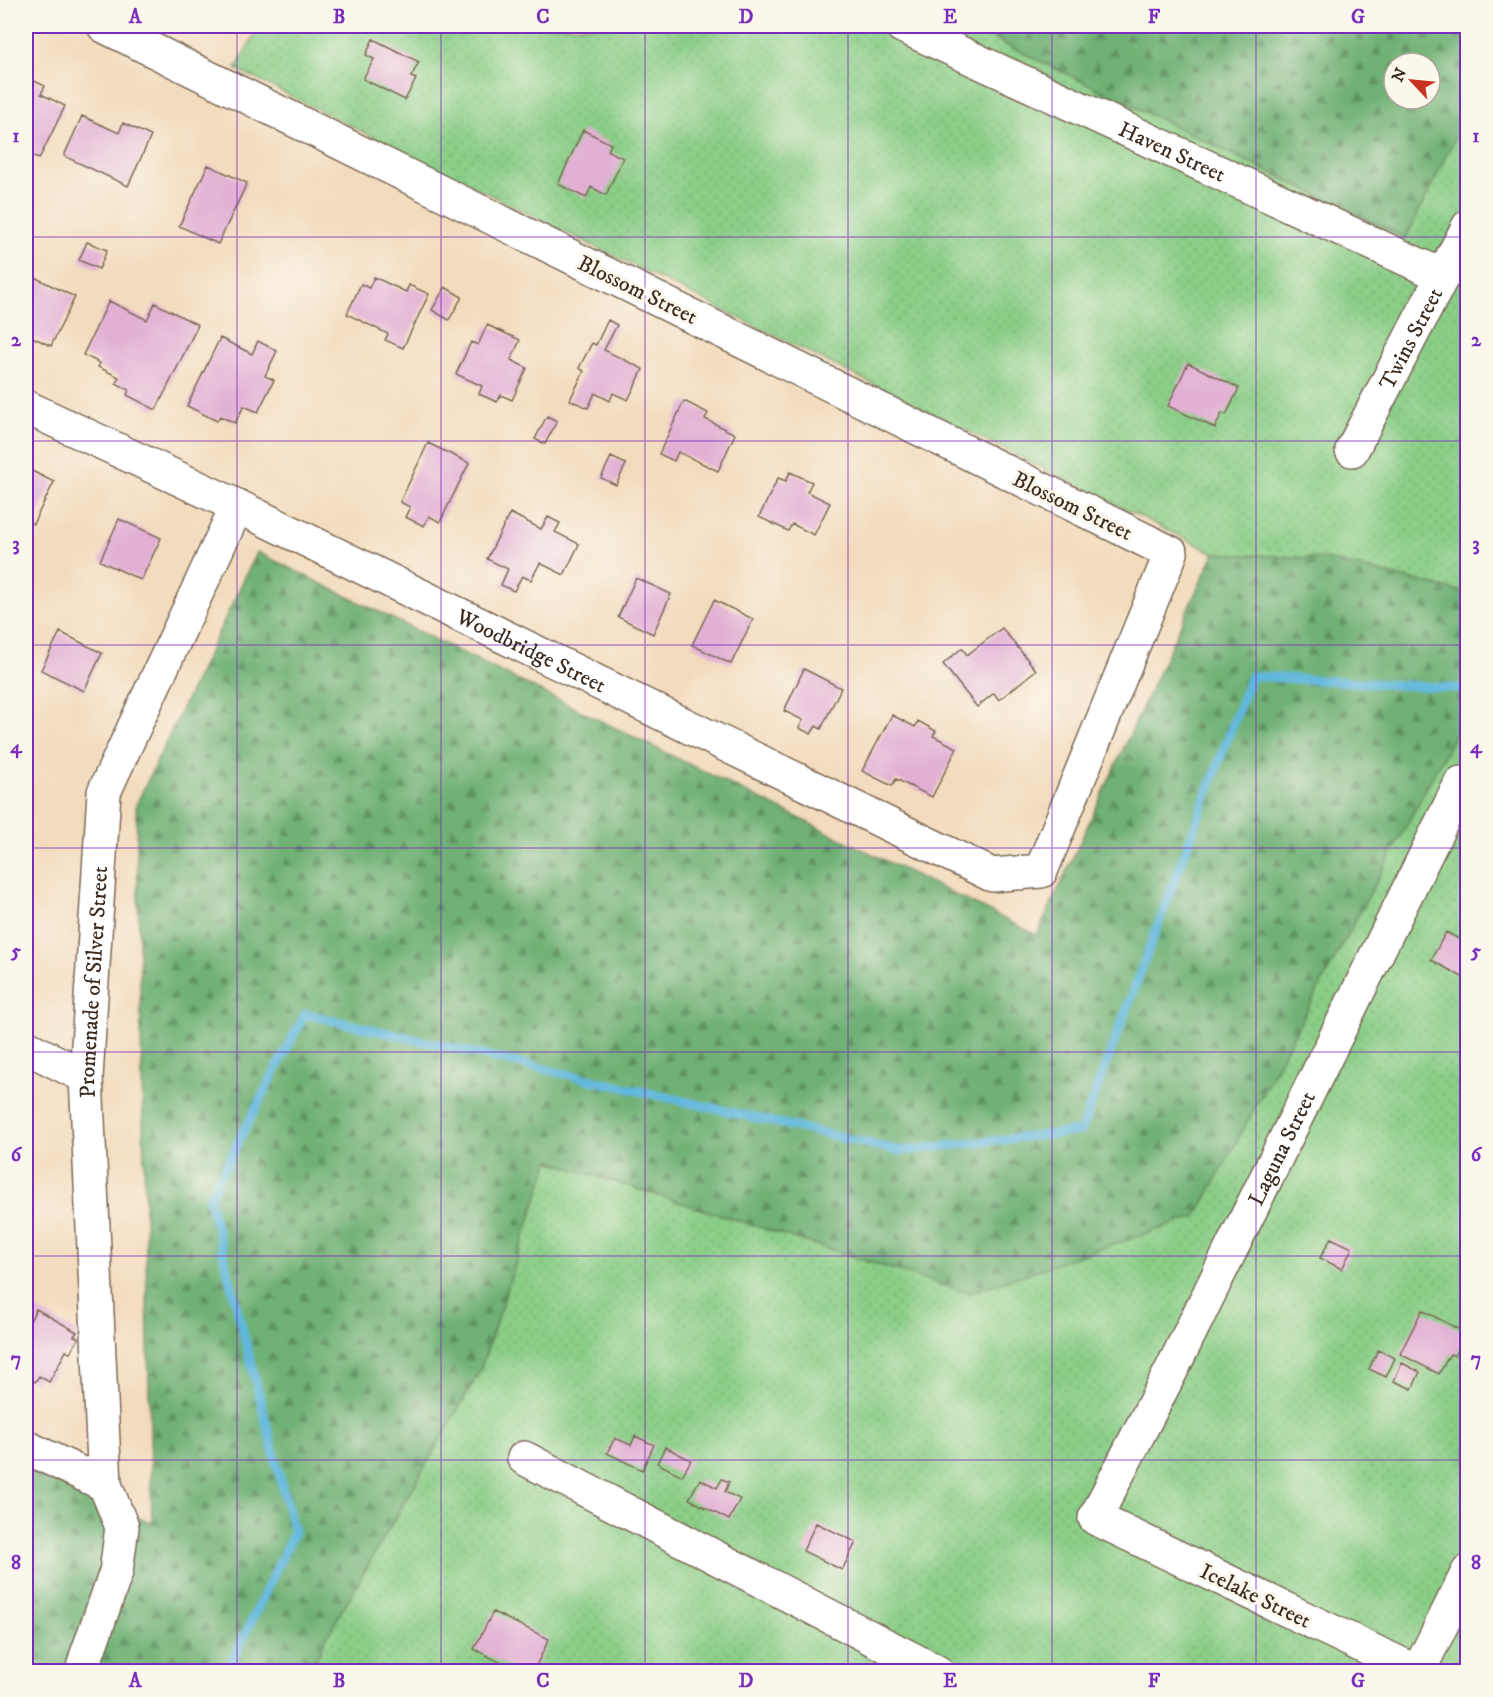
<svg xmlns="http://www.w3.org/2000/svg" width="1493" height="1697" viewBox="0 0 1493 1697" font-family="'IM FELL DW Pica',serif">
<defs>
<pattern id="grass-dots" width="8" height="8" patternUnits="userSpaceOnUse" patternTransform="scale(1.5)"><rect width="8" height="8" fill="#8ace87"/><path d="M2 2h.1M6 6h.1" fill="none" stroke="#78b174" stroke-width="1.8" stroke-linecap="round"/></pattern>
<pattern id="forest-firs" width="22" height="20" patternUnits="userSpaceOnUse" patternTransform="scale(1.5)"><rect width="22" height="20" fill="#6fb174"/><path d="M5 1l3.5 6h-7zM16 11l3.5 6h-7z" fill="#5c905f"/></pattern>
</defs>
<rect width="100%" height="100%" fill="#fbf7ec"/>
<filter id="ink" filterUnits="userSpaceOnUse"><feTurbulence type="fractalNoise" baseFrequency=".0167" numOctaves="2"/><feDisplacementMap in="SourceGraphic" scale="12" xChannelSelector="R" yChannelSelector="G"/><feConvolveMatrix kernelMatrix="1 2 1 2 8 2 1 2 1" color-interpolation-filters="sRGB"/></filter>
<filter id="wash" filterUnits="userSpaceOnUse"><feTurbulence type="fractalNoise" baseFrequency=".008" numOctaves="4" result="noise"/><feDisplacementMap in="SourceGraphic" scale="24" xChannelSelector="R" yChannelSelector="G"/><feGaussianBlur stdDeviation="1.35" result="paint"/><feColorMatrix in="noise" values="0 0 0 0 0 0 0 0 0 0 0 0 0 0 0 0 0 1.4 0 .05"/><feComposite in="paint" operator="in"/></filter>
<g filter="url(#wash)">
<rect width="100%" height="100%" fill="#f3dbbd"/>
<path fill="url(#grass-dots)" stroke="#627c52" stroke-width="1.5" d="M259 26H968L1405 238 1467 113V593L1324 559 1214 553 236 69Z
M1455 735 1467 736V1671L310 1672 326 1638 480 1371 549 1161 969 1293Z"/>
<path fill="url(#forest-firs)" stroke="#556e49" stroke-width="1.5" fill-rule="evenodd" d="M968 26H1467V113L1406 238ZM1394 63H1430V99H1394Z
M257 552 1037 935 1214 553 1324 559 1467 593V736L1455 735 1196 1217 969 1293 549 1161 480 1371 326 1638 310 1671 26 1672V1467L152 1524 136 805Z"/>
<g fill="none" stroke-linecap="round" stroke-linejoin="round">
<path stroke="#60b7dd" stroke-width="9" d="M227 1672 294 1532 209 1198 305 1014 900 1151 1081 1131 1251 676 1468 689"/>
</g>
<g id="blocks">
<path fill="#e2b0d4" d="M373 39 419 62 411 77 416 79 405 100 363 79 374 59 366 55Z
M26 77 45 86 41 94 65 106 39 159 26 152Z
M82 116 119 133 123 123 151 136 128 186 64 156Z
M583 130 611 144 608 151 623 158 606 195 591 187 586 198 558 184Z
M208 165 247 183 218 244 179 226Z
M87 242 107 250 99 269 79 260Z
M26 273 75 297 51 346 26 334 27 328 26 327Z
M374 277 406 292 409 285 429 294 403 348 385 340 388 334 347 314 361 284 369 288Z
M445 287 462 297 449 320 432 310Z
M109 301 147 320 155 303 198 325 156 410 127 395 129 390 116 383 119 377 98 367 100 363 83 355Z
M608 320 617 325 604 350 643 369 628 400 613 393 610 401 595 393 588 408 570 400 584 371 579 368 592 343 596 345Z
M487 325 520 340 511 360 527 368 512 400 501 395 497 402 479 394 482 386 456 374 471 342 478 345Z
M220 338 252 354 258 341 277 351 265 376 274 380 258 412 244 406 235 423 220 416 217 421 187 406Z
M1188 363 1239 388 1226 415 1222 413 1215 428 1168 406Z
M684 401 708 413 705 419 735 434 718 471 678 452 674 461 659 454Z
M547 416 557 421 545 444 535 439Z
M428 443 469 463 440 522 429 516 424 526 405 517 410 507 400 502Z
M611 457 626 464 616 485 601 478Z
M26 468 54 482 33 524 26 520Z
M790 472 812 482 807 492 830 503 814 535 792 524 788 531 759 517 778 478 786 481Z
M510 513 541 529 548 517 560 523 555 532 579 544 564 575 540 563 531 580 522 576 514 591 501 585 508 569 487 559Z
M119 519 161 538 141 580 100 561Z
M636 578 671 594 653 634 618 617Z
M714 600 753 619 731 664 692 645Z
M1002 628 1036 670 999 700 994 693 977 707 943 664 962 648 967 655Z
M60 632 102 653 84 691 41 670Z
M804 669 841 688 821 729 816 726 811 734 799 728 803 720 784 711Z
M892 715 915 727 918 721 936 731 933 736 957 748 932 797 896 779 892 786 862 771Z
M1446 932 1468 944V971L1464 978 1431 960Z
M1331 1238 1352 1248 1342 1269 1320 1258Z
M36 1309 77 1332 74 1336 79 1338 70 1353 66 1351 49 1382 39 1376 35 1382 26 1377V1329Z
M1422 1310 1462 1331 1459 1336 1464 1339 1455 1356 1450 1354 1439 1374 1400 1354Z
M1378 1350 1395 1358 1386 1377 1369 1369Z
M1402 1363 1420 1372 1412 1389 1394 1381Z
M635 1436 654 1445 642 1470 607 1453 615 1438 631 1445Z
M665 1447 691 1460 682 1476 657 1463Z
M700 1479 717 1488 722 1479 729 1482 725 1492 740 1499 729 1520 689 1499Z
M816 1523 856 1542 842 1570 803 1551Z
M493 1612 549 1639 533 1672H519L474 1649Z"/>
</g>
</g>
<g filter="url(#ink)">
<use href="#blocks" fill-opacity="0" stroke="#7b6856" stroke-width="1.5"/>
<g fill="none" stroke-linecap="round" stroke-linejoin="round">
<g stroke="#7b6856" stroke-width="36">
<g id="minor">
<path id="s1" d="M902 26 1443 276"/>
<path id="s2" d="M26 407 237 506 992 875 1041 871 1171 553 104 26"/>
<path id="s3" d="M1352 450 1468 227"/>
<path d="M26 1047 86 1077"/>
<path d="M26 1447 105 1485"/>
<path d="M524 1458 937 1672"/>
<path id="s4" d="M82 1672 86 1657 116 1572 122 1527 105 1485 86 1077 104 792 237 506"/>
<path id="s5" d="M1417 1672 1095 1518 1171 1371 1461 783 1468 786"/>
<path d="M1418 1672 1468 1572"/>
</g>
</g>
<use href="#minor" stroke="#fff" stroke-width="33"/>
</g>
</g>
<path fill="none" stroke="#7b2cbf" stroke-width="1.5" stroke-opacity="0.55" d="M237 26V1672M441 26V1672M645 26V1672M848 26V1672M1052 26V1672M1256 26V1672M26 237H1468M26 441H1468M26 645H1468M26 848H1468M26 1052H1468M26 1256H1468M26 1460H1468"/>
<g text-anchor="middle" stroke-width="6" stroke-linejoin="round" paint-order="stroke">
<g font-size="22" fill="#3b2a1e" stroke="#fbf7ec">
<text dy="8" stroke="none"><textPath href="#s1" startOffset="298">Haven Street</textPath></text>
<text transform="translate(638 289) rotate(26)" y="8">Blossom Street</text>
<text dy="8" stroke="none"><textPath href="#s3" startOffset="126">Twins Street</textPath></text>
<text transform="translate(1073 505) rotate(26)" y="8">Blossom Street</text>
<text dy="8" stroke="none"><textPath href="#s2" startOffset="561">Woodbridge Street</textPath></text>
<text dy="8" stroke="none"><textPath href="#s4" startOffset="700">Promenade of Silver Street</textPath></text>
<text dy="8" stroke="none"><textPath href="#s5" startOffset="771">Laguna Street</textPath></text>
<text transform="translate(1256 1595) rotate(26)" y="8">Icelake Street</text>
</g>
</g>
<rect width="1493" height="1697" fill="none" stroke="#fbf7ec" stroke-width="66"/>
<g transform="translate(1412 81) rotate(296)"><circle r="28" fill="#fbf7ec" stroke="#aea59a" stroke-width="1.5"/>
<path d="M0-4.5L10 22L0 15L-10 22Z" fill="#c8321e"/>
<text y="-9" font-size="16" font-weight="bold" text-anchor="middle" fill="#3b2a1e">N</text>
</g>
<rect x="33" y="33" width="1427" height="1631" fill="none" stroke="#7b2cbf" stroke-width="2"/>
<g font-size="20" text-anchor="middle" font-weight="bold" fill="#7b2cbf">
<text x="135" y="23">A</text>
<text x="339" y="23">B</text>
<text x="543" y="23">C</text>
<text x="746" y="23">D</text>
<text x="950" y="23">E</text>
<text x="1154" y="23">F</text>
<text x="1358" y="23">G</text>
<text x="16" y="142">1</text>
<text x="1476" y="142">1</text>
<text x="16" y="346">2</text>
<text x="1476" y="346">2</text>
<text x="16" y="550">3</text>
<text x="1476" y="550">3</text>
<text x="16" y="753">4</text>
<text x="1476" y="753">4</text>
<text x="16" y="957">5</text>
<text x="1476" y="957">5</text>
<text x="16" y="1161">6</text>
<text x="1476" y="1161">6</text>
<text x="16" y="1365">7</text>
<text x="1476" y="1365">7</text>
<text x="16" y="1569">8</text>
<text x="1476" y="1569">8</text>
<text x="135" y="1687">A</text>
<text x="339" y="1687">B</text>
<text x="543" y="1687">C</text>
<text x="746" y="1687">D</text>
<text x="950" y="1687">E</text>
<text x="1154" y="1687">F</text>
<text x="1358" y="1687">G</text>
</g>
</svg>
